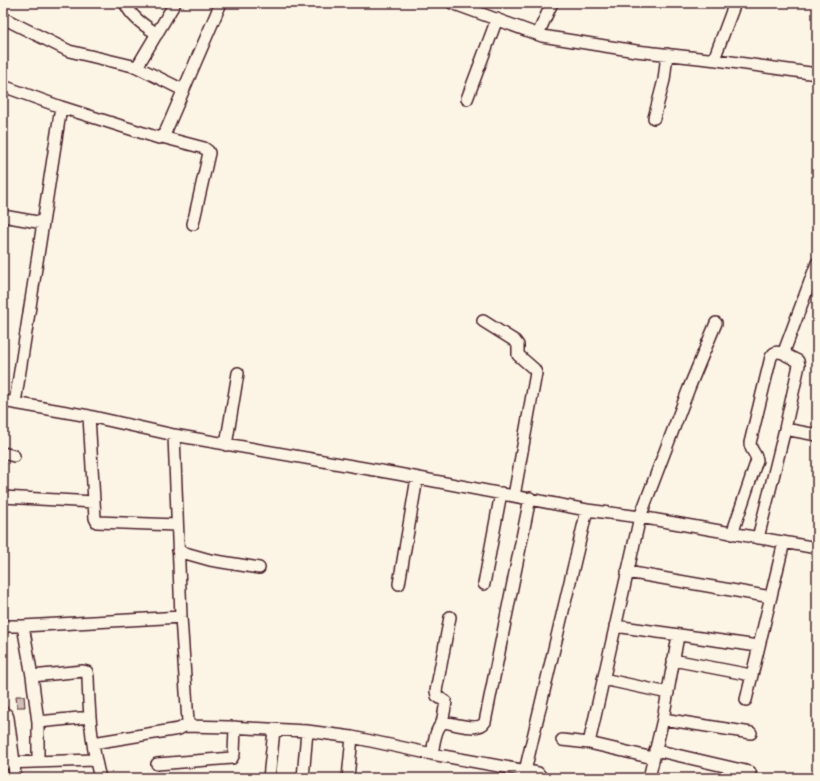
<svg xmlns="http://www.w3.org/2000/svg" width="820" height="781" viewBox="0 0 820 781" font-family="'Patrick Hand',sans-serif">
<rect width="100%" height="100%" fill="#fcf5e5"/>
<filter id="ink" filterUnits="userSpaceOnUse"><feTurbulence type="fractalNoise" baseFrequency=".025" numOctaves="2"/><feDisplacementMap in="SourceGraphic" scale="8" xChannelSelector="R" yChannelSelector="G"/><feConvolveMatrix kernelMatrix="1 2 1 2 8 2 1 2 1" color-interpolation-filters="sRGB"/></filter>
<g filter="url(#ink)">
<path fill="#cfc0b7" stroke="#4a1f2b" d="M16 696H24L25 707H17Z"/>
<g fill="none" stroke-linecap="round" stroke-linejoin="round">
<g stroke="#4a1f2b" stroke-width="14">
<path id="minor" d="M125 3C132 18 144 25 157 34
M452 3 542 36 636 51 717 60 817 74
M3 18 69 51 137 67 183 90
M538 34 552 3
M714 59 735 3
M137 67 175 3
M3 86 61 107 159 138 165 133 221 3
M467 99 497 19
M654 118 664 80 667 54
M162 137 204 148 208 151 209 153 193 224
M3 216 43 223
M483 321 515 341 518 345V355L534 369 536 373 514 496
M3 401 89 416 174 435 398 474 587 510 640 517 817 548
M15 403 61 107
M89 416 95 518 97 522 176 525
M785 429 817 435
M226 445 238 373
M3 453 14 456
M3 497 94 502
M732 534 757 460C756 453 750 450 750 443L771 357C775 350 779 352 786 354
M758 538 785 429 799 365 798 361 786 355 785 349 817 263
M178 551 210 560 259 568
M627 572 771 597
M399 584 417 478
M484 584 501 493
M3 626H23L181 617
M23 626 32 676 38 722 90 717
M615 626 758 646
M673 660 751 675
M32 676 83 671 87 672 88 677C89 711 91 745 100 778
M603 679 668 693
M746 700 784 542
M3 712 7 715 8 718 14 762 15 778
M663 719 751 733
M38 722V762
M442 723 446 702 437 696 436 691 450 617
M184 726 229 727 307 731 352 737 432 754 538 773 542 778
M562 740 589 743 653 758
M93 743 179 729 186 725 188 722 181 617 174 435
M589 743 640 517 689 388 716 323
M655 750 750 772
M432 754C434 745 435 725 445 722 455 724 479 732 485 722L530 498
M3 763 95 760
M157 764 232 758 234 754 235 727
M525 771 587 510
M269 778 274 730
M303 778 307 731
M348 778 352 737
M649 778 663 719 678 636"/>
</g>
<use href="#minor" stroke="#fcf5e5" stroke-width="11"/>
</g>
</g>
<rect width="820" height="781" fill="none" stroke="#fcf5e5" stroke-width="16"/>
<rect x="8" y="8" width="804" height="765" fill="none" stroke="#4a1f2b" stroke-width="1.5" filter="url(#ink)"/>
</svg>
